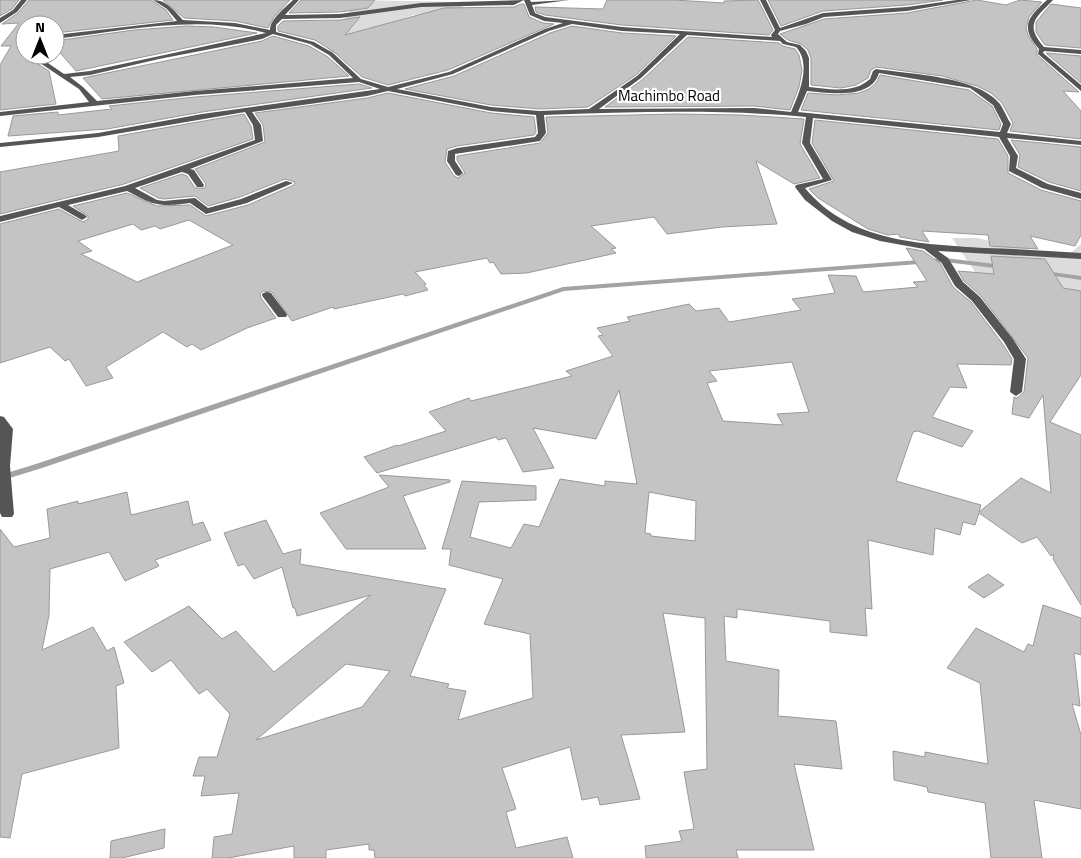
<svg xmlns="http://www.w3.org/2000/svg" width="1081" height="858" viewBox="0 0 1081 858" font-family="'Titillium Web',sans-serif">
<rect width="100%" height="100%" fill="#fff"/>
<path fill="#dcdcdc" d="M355 0 461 2 464 11C445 22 427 11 410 16 398 19 379 44 370 53H327Z
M952 238H977L1065 258 1081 244V322L982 282Z"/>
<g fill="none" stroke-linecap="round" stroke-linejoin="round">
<path fill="#a3a3a3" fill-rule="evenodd" d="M945 258 1003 265 1006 267 1003 269 945 262 564 291 42 468 0 481V475L36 464 563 287Z
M1044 271 1081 276V280L1042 274V272Z"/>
</g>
<path fill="#c4c4c4" stroke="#999" fill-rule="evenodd" d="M0 0H19L12 9 0 16Z
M29 0H151L166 10 173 20 55 33V25H25V55H36L39 65 49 71 56 104 0 110V65L11 46H1L19 23 2 24 18 13Z
M163 0H290L274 17 268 28 235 21 184 18Z
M301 0H375L368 8 340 12 289 13Z
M607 0H674L724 3V1L758 0 773 30 769 35 622 25 545 15 536 12 535 7 603 9Z
M768 0H943L907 5 823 11 781 26Z
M977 0 1006 5 1020 0 1042 2 1029 17 1026 28 1028 35 1037 49V55L1079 92 1063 91 1081 111V139L1010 131 1013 123 1002 103 991 93 977 86 942 76 876 67 871 70 868 78 856 85 841 88 811 85V58L808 50 801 44 788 40 780 34 824 19 907 13Z
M521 4H524L529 17 543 23 554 24 448 70 388 85 362 77 334 52 315 40 278 31V26L283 21 340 20 360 17 345 35 444 8 514 7Z
M1051 4 1081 8V48L1045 45 1040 38 1036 32V22Z
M187 26 214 27 257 33 76 71 55 47V41L134 30Z
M572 26 622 33 676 36 636 75 588 107 540 109 491 105 405 89 454 76 550 33Z
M273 36 309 46 328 57 349 76 102 99 83 78 262 41Z
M688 37 779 43 783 46 795 49 799 55 802 70 799 87 790 110 754 106 605 107 642 80Z
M1046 53 1081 56V83Z
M880 75 969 90 992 106 1001 124 999 130 801 110 808 93 837 95 859 93 869 89 876 83Z
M359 84 372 88 202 112 107 129 8 136 13 116 58 112V115L112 109 109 106 195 97Z
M388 93 491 113 534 117 536 132 534 135 457 146 447 149 445 162 454 176 458 178 465 173 457 160V156L540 143 548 133 546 117 675 114 741 115 804 119 800 144 820 178 794 184 756 161 777 224 722 227 667 234 654 217 591 226 616 248 611 249 616 253 527 273 501 274 493 262 490 263 487 258 415 272 426 284 424 285 428 290 405 296 403 294 334 309 333 307 292 321 272 292 263 291 260 294 261 298 276 318 247 328 201 350 192 344 187 347 163 332 106 367 113 378 86 386 69 359 65 361 50 347 0 363V224L59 209 83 222 88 219V216L73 206 127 193 157 206 190 205 206 216 248 205 294 185 295 182 285 179 240 197 208 206 195 196 164 199 158 198 140 188 182 174 187 176 195 188H205L206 184 195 169 265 142 263 125 255 113 367 98ZM189 220 233 245 137 282 81 254 92 251 78 241 133 224 141 230 155 226 160 229Z
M244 114 251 126 253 139 124 184 0 214V172L119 151 118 136Z
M815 120 998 139 1008 156V173L1041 190 1081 201V235L1075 246 1030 236 1038 249 990 246 988 235 922 231 929 242 900 237 898 234 888 235 868 229 818 198 809 189 834 181 812 143Z
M1011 140 1081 147V191L1049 182 1018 167 1020 155Z
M906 248 923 251 940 263 953 287 971 302 1002 343 1012 359 1011 365 957 364 967 388 950 387 932 417 973 431 962 447 918 431 913 432 896 481 981 505 979 512 1021 478 1051 493 1043 395 1029 418 1012 414 1014 397 1017 398 1024 392 1028 358 981 296 964 281 958 271 994 274 991 256 1045 259 1063 288 1081 291V375L1050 422 1081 435V605L1053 559 1054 554 1051 556 1037 537 1022 543 979 513 975 525 963 522 960 535 935 528 933 555 868 540 872 609 865 608 867 636 830 632V621L737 609V618L724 616 726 661 779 670 778 716 836 721 842 769 794 764 814 850H736L738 858H646L645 846 682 841 679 831 694 829 684 772 707 769 705 618 663 613 685 732 621 735 640 799 600 805 598 797 582 800 570 747 502 768 516 809 506 812 516 848 567 837 573 858H375L374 850H369V844L326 850V858H294V846L228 858H212L214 837 232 834 239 793 201 796 205 776H193L199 757H217L230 714 207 689 199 694 171 660 152 672 124 642 189 606 222 639 236 631 274 672 371 595 297 616 295 608H293L282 567 254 579 244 564 238 566 224 533 266 520 283 554 301 549 300 564 446 589 410 676 449 684 447 688 466 691 458 720 533 698 530 634 484 624 503 579 449 565 451 549H442L462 481 536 486V500L479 502 470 537 511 548 524 524 539 527 560 479 605 486V481L637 484 619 390 596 439 533 428 554 468 523 472 506 438 498 440 496 437 377 473 364 457 397 445 398 446 446 431 429 412 469 398 471 401 572 376 566 371 613 356 598 336 603 335 597 328 630 321 627 317 689 304 696 311 719 308 729 322 801 310 792 299 835 293 828 275 856 276 863 292 918 287 913 282 927 281ZM792 362 809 412 777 414 783 425 723 421 707 383 717 381 709 371ZM649 492 696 501 695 541 651 536V534L645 533ZM346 664 390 671 362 707 256 740Z
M379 475 450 480V482L403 496 426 549H346L320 513 389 487Z
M127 492 131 515 188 501 193 525 203 522 211 540 155 560 159 566 125 581 109 552 50 569 49 615 42 650 93 627 107 651 114 647 124 683 116 686 119 748 22 774 10 838 0 837V529L14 547 50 538 47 509 78 501V504Z
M988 574 1004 585 984 598 968 587Z
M1043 605 1081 618V655L1074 653 1080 706 1072 704 1081 735V809L1034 800 1042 858H991L985 803 928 792 927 787 894 780 893 751 925 757V752L988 764 980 683 947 668 976 628 1024 652 1028 644 1033 646Z
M165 829 164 848 122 858H110L111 841Z"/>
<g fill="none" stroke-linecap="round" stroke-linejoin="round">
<path fill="#555" fill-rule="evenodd" d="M21 0H27L17 12 0 23V18L13 10Z
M153 0C167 0 174 11 183 20L235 23 270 30C270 19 285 8 293 0H299L285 15 340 14 421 3 524 0 514 5 421 7 340 18 282 19 276 25V32L314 42 333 53 361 79 388 87 449 72 545 29 563 23 544 21 530 15 524 0H530L531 2 569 0 532 5 535 13 545 17 622 27 772 37 771 35 775 30 760 0H766L780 28 823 13 907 7 957 0H971L907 11 824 17 806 24 780 31 778 34 787 42 800 45 806 51 809 58V87C829 89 854 94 870 79L873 71 876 69C909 74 978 76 1000 104 1004 110 1007 118 1011 124L1007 133 1081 141V145L1007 138 1018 156 1016 168 1048 184 1081 193V199L1042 188 1009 171 1010 156 999 137 813 118 810 143 832 180 805 188C849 242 921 244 985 248 1017 249 1049 251 1081 253V259L938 251 948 258 963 282 980 297 1013 339 1026 359 1022 392 1016 396 1010 392 1014 359 1004 342 972 301 955 286 941 262 924 249 880 241 852 232 832 221 805 200 795 187 796 185 823 179 802 143 806 117C719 109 631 112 544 115L546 133 540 141 455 154V161L463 173 459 176 456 175 447 161 448 151 457 148 535 137 538 133 536 115 491 111 388 91 367 96 252 112 261 125 263 141 190 169 194 170 204 185 203 187H197L188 174 182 172 135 188 157 200 164 201 195 198 208 208 241 199 286 181 293 183 247 203 206 214 190 203C159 207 155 206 127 191L68 205 85 215 87 217 82 220 59 207 0 222V216L125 186 255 140 253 125 245 112 98 137 0 147V143L98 133 202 114 380 89 359 82 195 95 0 116V112L89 102 79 89 40 63 38 55H44L45 61 64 74 90 71 266 33C197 14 124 31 55 39V35L177 21 167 9ZM572 24 622 31 680 34 637 76 589 109 540 111 491 107 397 89 453 74 549 31ZM273 34 310 44 329 55 353 78 195 91 97 101 83 87 70 77 90 75 159 59 262 39ZM687 35 780 41 783 44 796 47C812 64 799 94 791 112L754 108 599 109 641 78ZM879 73 970 88 993 105 1003 124 1000 132 798 112 807 91C829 93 871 100 879 73Z
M1047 0H1053C1036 18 1024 24 1044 47L1081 50V54L1044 51 1043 53 1081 85V91L1038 54 1039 49C1020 27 1027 18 1047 0Z
M267 292 271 293 286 313 287 315 286 317H278L263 297 262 295 263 293Z
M0 416 4 417 13 429 10 466 14 514 12 517H2L0 513Z"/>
</g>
<g text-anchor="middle" stroke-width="4.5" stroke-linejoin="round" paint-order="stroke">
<g font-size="15" fill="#000" stroke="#fff">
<text x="669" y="101">Machimbo Road</text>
</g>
</g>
<g transform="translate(40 40)"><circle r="24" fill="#ffffff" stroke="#999999"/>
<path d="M0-4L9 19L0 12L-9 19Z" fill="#000000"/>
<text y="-8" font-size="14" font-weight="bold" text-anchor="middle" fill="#000000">N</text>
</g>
</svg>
